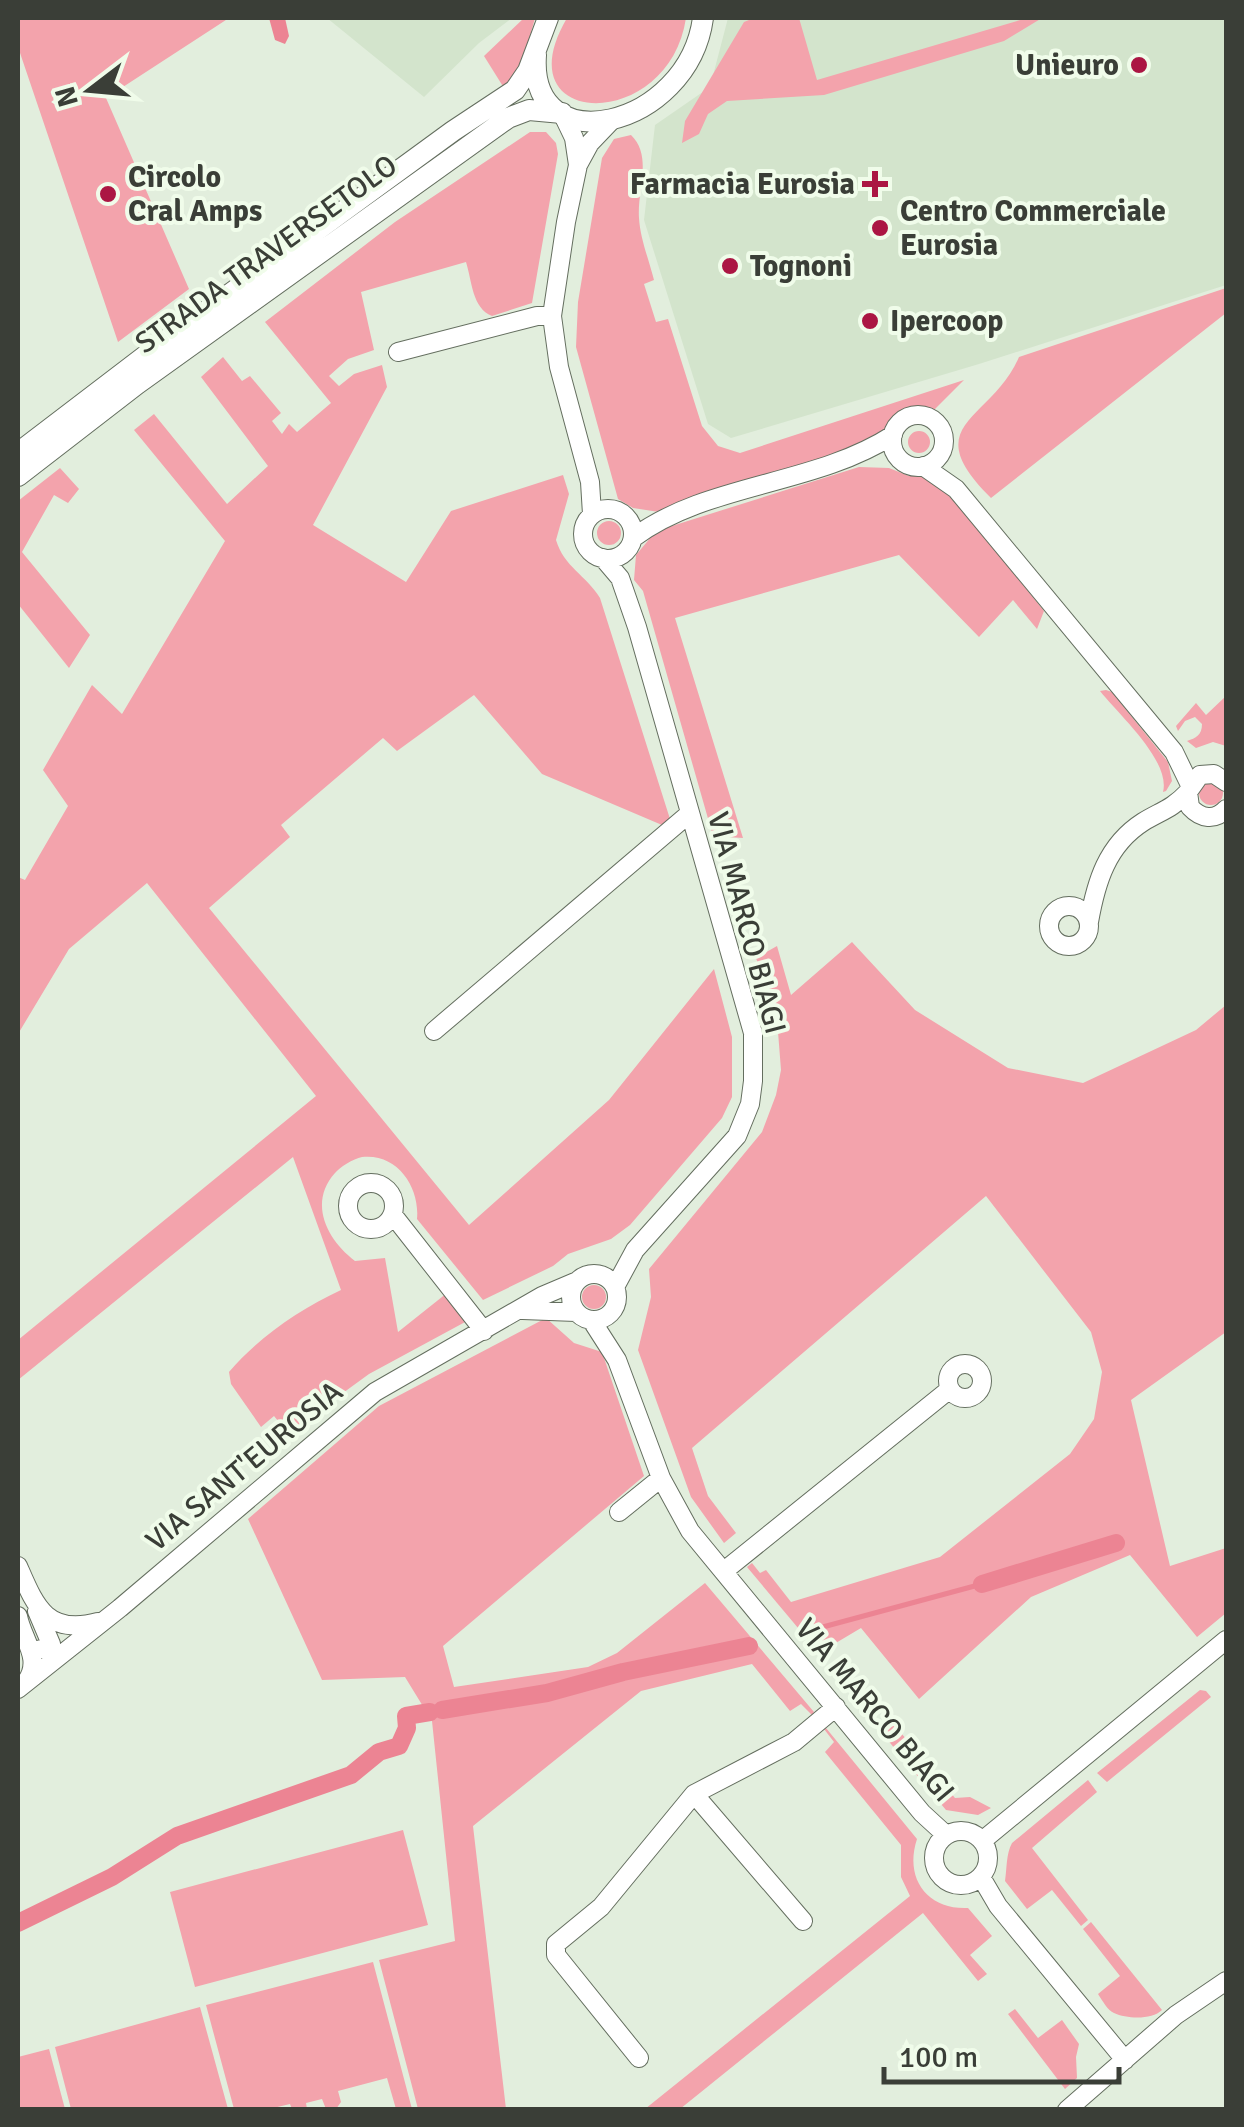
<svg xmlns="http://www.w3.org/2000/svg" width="1244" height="2127" viewBox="0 0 1244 2127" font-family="Signika,sans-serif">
<rect width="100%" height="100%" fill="#e2eedd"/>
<path fill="#d3e4cc" d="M327 18H512L479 43 424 97Z
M728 18H1226V285L979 364 731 438 708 424 644 220 655 125 710 87Z"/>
<path fill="#f3a3ac" d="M18 18H229L106 98 189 289 118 342 18 47Z
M524 18H535L522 65 504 88 484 56Z
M567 18H686C669 133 501 130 567 18Z
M754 18H799L817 80 1027 18H1042L1004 41 824 95 727 101 708 114 699 134 682 143 685 121 744 22Z
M530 132H546L556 143 558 154 532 303 492 316C472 308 472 281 466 262L361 292 374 350 348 359 329 376 339 386 354 374 382 365 387 387 313 525 406 582 451 511 563 475 569 494 556 540C564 567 586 575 600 598L670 819 662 825 542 774 474 695 397 751 383 738 281 825 290 837 209 908 469 1225 609 1100 714 969 732 1037V1097L722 1118 630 1225 611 1239 568 1254 553 1266 483 1300 417 1219C420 1188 398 1153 362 1157 353 1159 340 1167 335 1173 308 1203 327 1240 355 1261L385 1258 398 1332 447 1293 467 1321 369 1374 288 1433 274 1416 261 1427 231 1384 229 1372C260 1336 299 1310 341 1290L293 1157 18 1380V1340L316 1096 147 883 69 949 18 1034V877L25 880 68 806 43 770 92 685 122 714 225 541 134 430 154 414 227 504 268 466 201 377 223 357 242 381 250 376 281 413 272 421 282 434 289 424 297 432 331 403 265 322 395 222Z
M631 135C653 156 637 190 639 218 640 238 649 260 654 280L644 284 656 322 668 319 702 426 718 446 740 453 964 380 931 413 912 411 891 422 883 435 853 453 659 512 633 508 618 499 576 347 578 302 602 158 614 139Z
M1226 288V313L991 498C915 423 992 421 1019 357Z
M908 442a11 11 0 1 1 22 0a11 11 0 1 1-22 0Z
M859 467 889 468 909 476H927L951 494 1044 611 1037 629 1013 600 979 637 899 555 675 618 743 838 713 836 643 591 634 580 636 555 656 531Z
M60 468 79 489 68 503 54 495 22 552 90 635 69 668 18 604V501Z
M597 533a12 12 0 1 1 24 0a12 12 0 1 1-24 0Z
M1106 690 1112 692 1168 762 1172 781 1166 791 1163 792C1171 761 1119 715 1100 691Z
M1226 696V746L1213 742 1196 748 1187 741C1196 738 1202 735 1202 724L1195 717 1185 721 1178 731 1176 726 1196 703 1206 715Z
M1199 793a12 12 0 1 1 24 0a12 12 0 1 1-24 0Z
M852 942 915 1010 1008 1068 1083 1083 1196 1030 1226 1005V1332L1131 1400 1170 1566 1226 1548V1613L1197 1637 1130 1555 1031 1597 919 1699 861 1628 819 1653 747 1567 752 1563 760 1573 766 1570 791 1602 940 1557 1070 1454 1094 1419 1102 1372 1091 1332 986 1196 692 1448 708 1496 736 1533 724 1543 691 1497 638 1350 651 1297 649 1269 762 1132 776 1095 781 1070 777 1019 756 958 777 946 791 995Z
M582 1297a12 12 0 1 1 24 0a12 12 0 1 1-24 0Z
M546 1318 574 1343 602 1352 644 1476 443 1646 454 1687 588 1667 617 1653 705 1583 814 1712 812 1715 801 1704 790 1711 752 1664 641 1691 473 1826 506 2109H418L379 1960 455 1941 432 1721 405 1677 322 1680 248 1519 379 1406Z
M1200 1690 1206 1691 1211 1697 1107 1782 1097 1773Z
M892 1722 955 1798 970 1797 991 1808 978 1815 946 1810 881 1732Z
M826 1728 917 1839C904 1878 927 1910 968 1908L992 1936 970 1955 987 1974 978 1981 923 1913 680 2109H645L910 1896 901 1877V1845L825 1752 834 1742 824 1729Z
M1088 1780 1097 1792 1032 1848 1088 1920 1081 1926 1052 1890 1027 1909 1005 1881C1007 1868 1006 1854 1012 1843Z
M403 1830 428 1925 195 1987 170 1892Z
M1091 1922 1162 2010C1152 2020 1127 2019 1114 2013 1108 2011 1102 2000 1098 1994L1120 1976 1083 1929Z
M373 1962 412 2109H396L387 2078 338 2091 341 2102 336 2109H326L322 2099 306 2103 307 2109H292L290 2104 269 2109H234L206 2005Z
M200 2007 228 2109H71L55 2047Z
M1015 2009 1038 2038 1062 2020 1079 2044 1076 2057 1077 2078 1065 2089 1008 2014Z
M49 2049 65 2109H18V2057Z"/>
<path fill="#ec8493" d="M269 18H285L289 36 285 44 275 40Z"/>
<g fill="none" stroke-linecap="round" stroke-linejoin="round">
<path stroke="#ec8493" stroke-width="5" d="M808 1631 982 1584"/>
<path stroke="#ec8493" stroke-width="18" d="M982 1584 1116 1543
M442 1710 547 1693 623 1672 749 1646
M18 1923 112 1877 177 1836 351 1775 379 1752 399 1746 407 1728 406 1716 430 1712"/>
<g stroke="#646e5f" stroke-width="20">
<path id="minor" d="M562 113 574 138 578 165
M398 352 537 316H552
M892 441a26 26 0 1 1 52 0a26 26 0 1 1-52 0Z
M923 466 956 489 1174 752 1190 785
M583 534a25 25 0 1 1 50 0a25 25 0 1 1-50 0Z
M592 514 590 482 559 367 552 316 566 222 578 165 590 143 612 120
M633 538C706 483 814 486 893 435
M603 558 620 578 637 627 753 1033V1081L750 1104 737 1136 635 1250 615 1287
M1226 782 1214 774 1200 775 1188 792 1190 807C1201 819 1215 821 1226 809
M1049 926a20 20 0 1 1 40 0a20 20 0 1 1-40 0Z
M1089 922C1096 882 1107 845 1143 822 1161 811 1172 809 1188 792
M434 1031 690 813
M348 1206a23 23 0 1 1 46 0a23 23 0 1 1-46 0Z
M393 1215 484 1331
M571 1297a23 23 0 1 1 46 0a23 23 0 1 1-46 0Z
M523 1310 576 1312
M592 1321 617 1360 661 1478 690 1531 922 1813 946 1835
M948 1381a17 17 0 1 1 34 0a17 17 0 1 1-34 0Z
M619 1512 661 1478
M18 1566C35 1605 46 1636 98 1622
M724 1571 950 1389
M37 1611 51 1644 49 1649H41
M18 1616C22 1639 43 1659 26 1682
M18 1689 120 1608 375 1392 542 1296 575 1282
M694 1794 803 1921
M934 1858a27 27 0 1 1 54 0a27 27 0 1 1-54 0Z
M982 1841 1226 1640
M981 1877 998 1906 1125 2060
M639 2058 556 1955V1944L601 1907 694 1794 794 1742 836 1707
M1067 2110 1176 2015 1226 1981"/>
</g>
<g stroke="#646e5f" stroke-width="22">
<path id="major" d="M536 55C528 165 688 129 703 18
M18 453 149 353 453 131 515 90 528 71 548 18
M18 476 137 384 508 118 529 110 562 113"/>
</g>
<use href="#minor" stroke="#fff" stroke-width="18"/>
<use href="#major" stroke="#fff" stroke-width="20"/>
</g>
<g fill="#ab1643" stroke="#f0fcea" stroke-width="4">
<circle cx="1139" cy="65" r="10"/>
<path d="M870 169h10v10h10v10h-10v10h-10v-10h-10v-10h10z"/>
<circle cx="108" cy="194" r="10"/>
<circle cx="880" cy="228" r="10"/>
<circle cx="730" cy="266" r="10"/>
<circle cx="870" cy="321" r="10"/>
</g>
<g text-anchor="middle" stroke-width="8" stroke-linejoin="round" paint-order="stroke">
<g font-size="30" font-weight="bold" fill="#3a3e37" stroke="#f0fcea" text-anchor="start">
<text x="1119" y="75" text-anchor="end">Unieuro</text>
<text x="128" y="187">Circolo<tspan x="128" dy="34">Cral Amps</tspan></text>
<text x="855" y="194" text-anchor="end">Farmacia Eurosia</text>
<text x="900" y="221">Centro Commerciale<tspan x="900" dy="34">Eurosia</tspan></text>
<text x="750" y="276">Tognoni</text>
<text x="890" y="331">Ipercoop</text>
</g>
<g font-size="30" fill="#3a3e37" stroke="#f0fcea">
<text transform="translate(266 254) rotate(-36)" y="10">STRADA TRAVERSETOLO</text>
<text transform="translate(747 923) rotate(75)" y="10">VIA MARCO BIAGI</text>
<text transform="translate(244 1466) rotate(-40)" y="10">VIA SANT'EUROSIA</text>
<text transform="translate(875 1710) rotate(50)" y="10">VIA MARCO BIAGI</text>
</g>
</g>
<rect width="1244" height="2127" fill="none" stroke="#3a3e37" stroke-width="40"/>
<g transform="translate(90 90) rotate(254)" stroke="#f0fcea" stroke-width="8" paint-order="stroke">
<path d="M0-8L18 38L0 25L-18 38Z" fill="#3a3e37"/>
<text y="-15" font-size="28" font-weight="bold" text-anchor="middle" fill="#3a3e37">N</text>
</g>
<path d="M884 2067v15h235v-15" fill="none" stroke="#3a3e37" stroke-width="5"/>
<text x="899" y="2067" font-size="30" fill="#3a3e37" stroke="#f0fcea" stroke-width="8" paint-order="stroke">100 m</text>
</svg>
